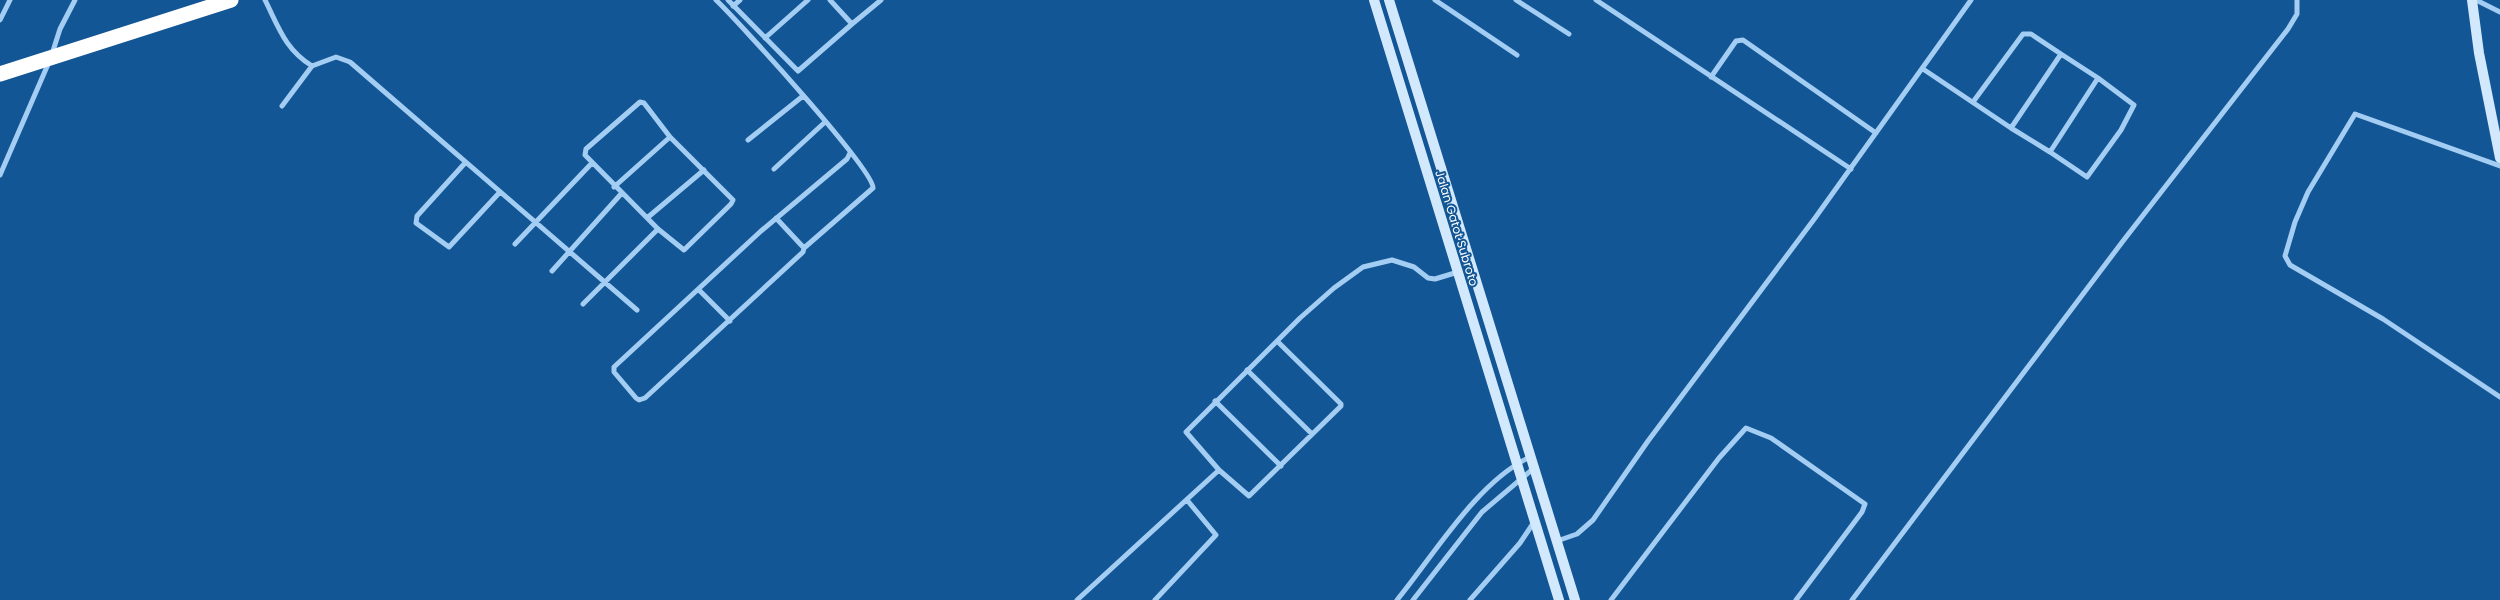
<svg xmlns="http://www.w3.org/2000/svg" width="2500" height="600" font-family="Poppins,sans-serif">
	<rect width="100%" height="100%" fill="#135695"/>
	<g fill="none" stroke-linecap="round" stroke-linejoin="round">
		<!-- street -->
		<path stroke="#a3cdf2" stroke-width="5" d="M265 0C279 28 285 49 312 66
			M716 0C738 21 874 170 873 188L804 248 803 252 645 398 639 400 636 398 614 372V367L761 231 847 159 850 153
			M728 0 798 71 852 24
			M830 0 852 24 881 0
			M1435 0 1517 55
			M1516 0 1569 34
			M1596 0 1851 169
			M2476 0 2500 12
			M733 6 740 0
			M0 20 10 0
			M765 38 808 0
			M52 54 60 29 75 0
			M1923 69 2011 128 2061 54 2031 34H2023L1973 102
			M1711 77 1736 41 1743 40 1876 133
			M640 102 644 103 670 137 733 200 731 204 684 250 658 229 585 155 586 149Z
			M282 106 312 66 336 57 350 62 637 310
			M2011 128 2050 152 2098 78 2061 54
			M748 140 803 96
			M2050 152 2087 177 2121 130 2134 105 2098 78
			M465 163 417 216 416 223 449 247 500 192
			M2500 166 2355 114 2308 192 2295 222 2285 256 2290 265 2383 319 2500 397
			M774 169 824 123
			M0 175 49 62
			M614 187 670 137
			M647 218 704 170
			M776 218 804 248
			M515 244 591 164
			M552 271 621 194
			M699 290 730 321
			M583 304 658 229
			M1247 370 1312 434
			M1215 401 1281 466
			M1219 470 1249 496 1341 406V404L1277 341
			M1557 541 1577 534 1593 520 1648 441 1815 218 1971 0
			M1077 600 1219 470 1186 432 1300 318 1334 288 1363 267 1392 260 1414 267 1428 278 1435 279 1458 272
			M1155 600 1216 535 1187 500
			M1397 600C1434 555 1477 482 1530 457
			M1413 600 1482 512 1534 468
			M1470 600 1520 543 1534 522
			M1611 600 1719 458 1746 428 1771 438 1865 504 1862 512 1796 600
			M1852 600 2123 241 2288 29 2297 14V0"/>
		<!-- secondary -->
		<path stroke="#d2e8fc" stroke-width="10" d="M1374 0 1559 600
			M1389 0 1575 600
			M2472 0 2479 53 2500 158"/>
		<!-- highway -->
		<path stroke="#fff" stroke-width="15" d="M0 74 231 0"/>
	</g>
	<g text-anchor="middle" dominant-baseline="central" stroke-width="4" stroke-linejoin="round" paint-order="stroke">
		<!-- street labels -->
		<g font-size="12" fill="#fff" stroke="#135695">
			<text transform="translate(1457 228) rotate(73)">Jalan Gatot Subroto</text>
		</g>
	</g>
</svg>
